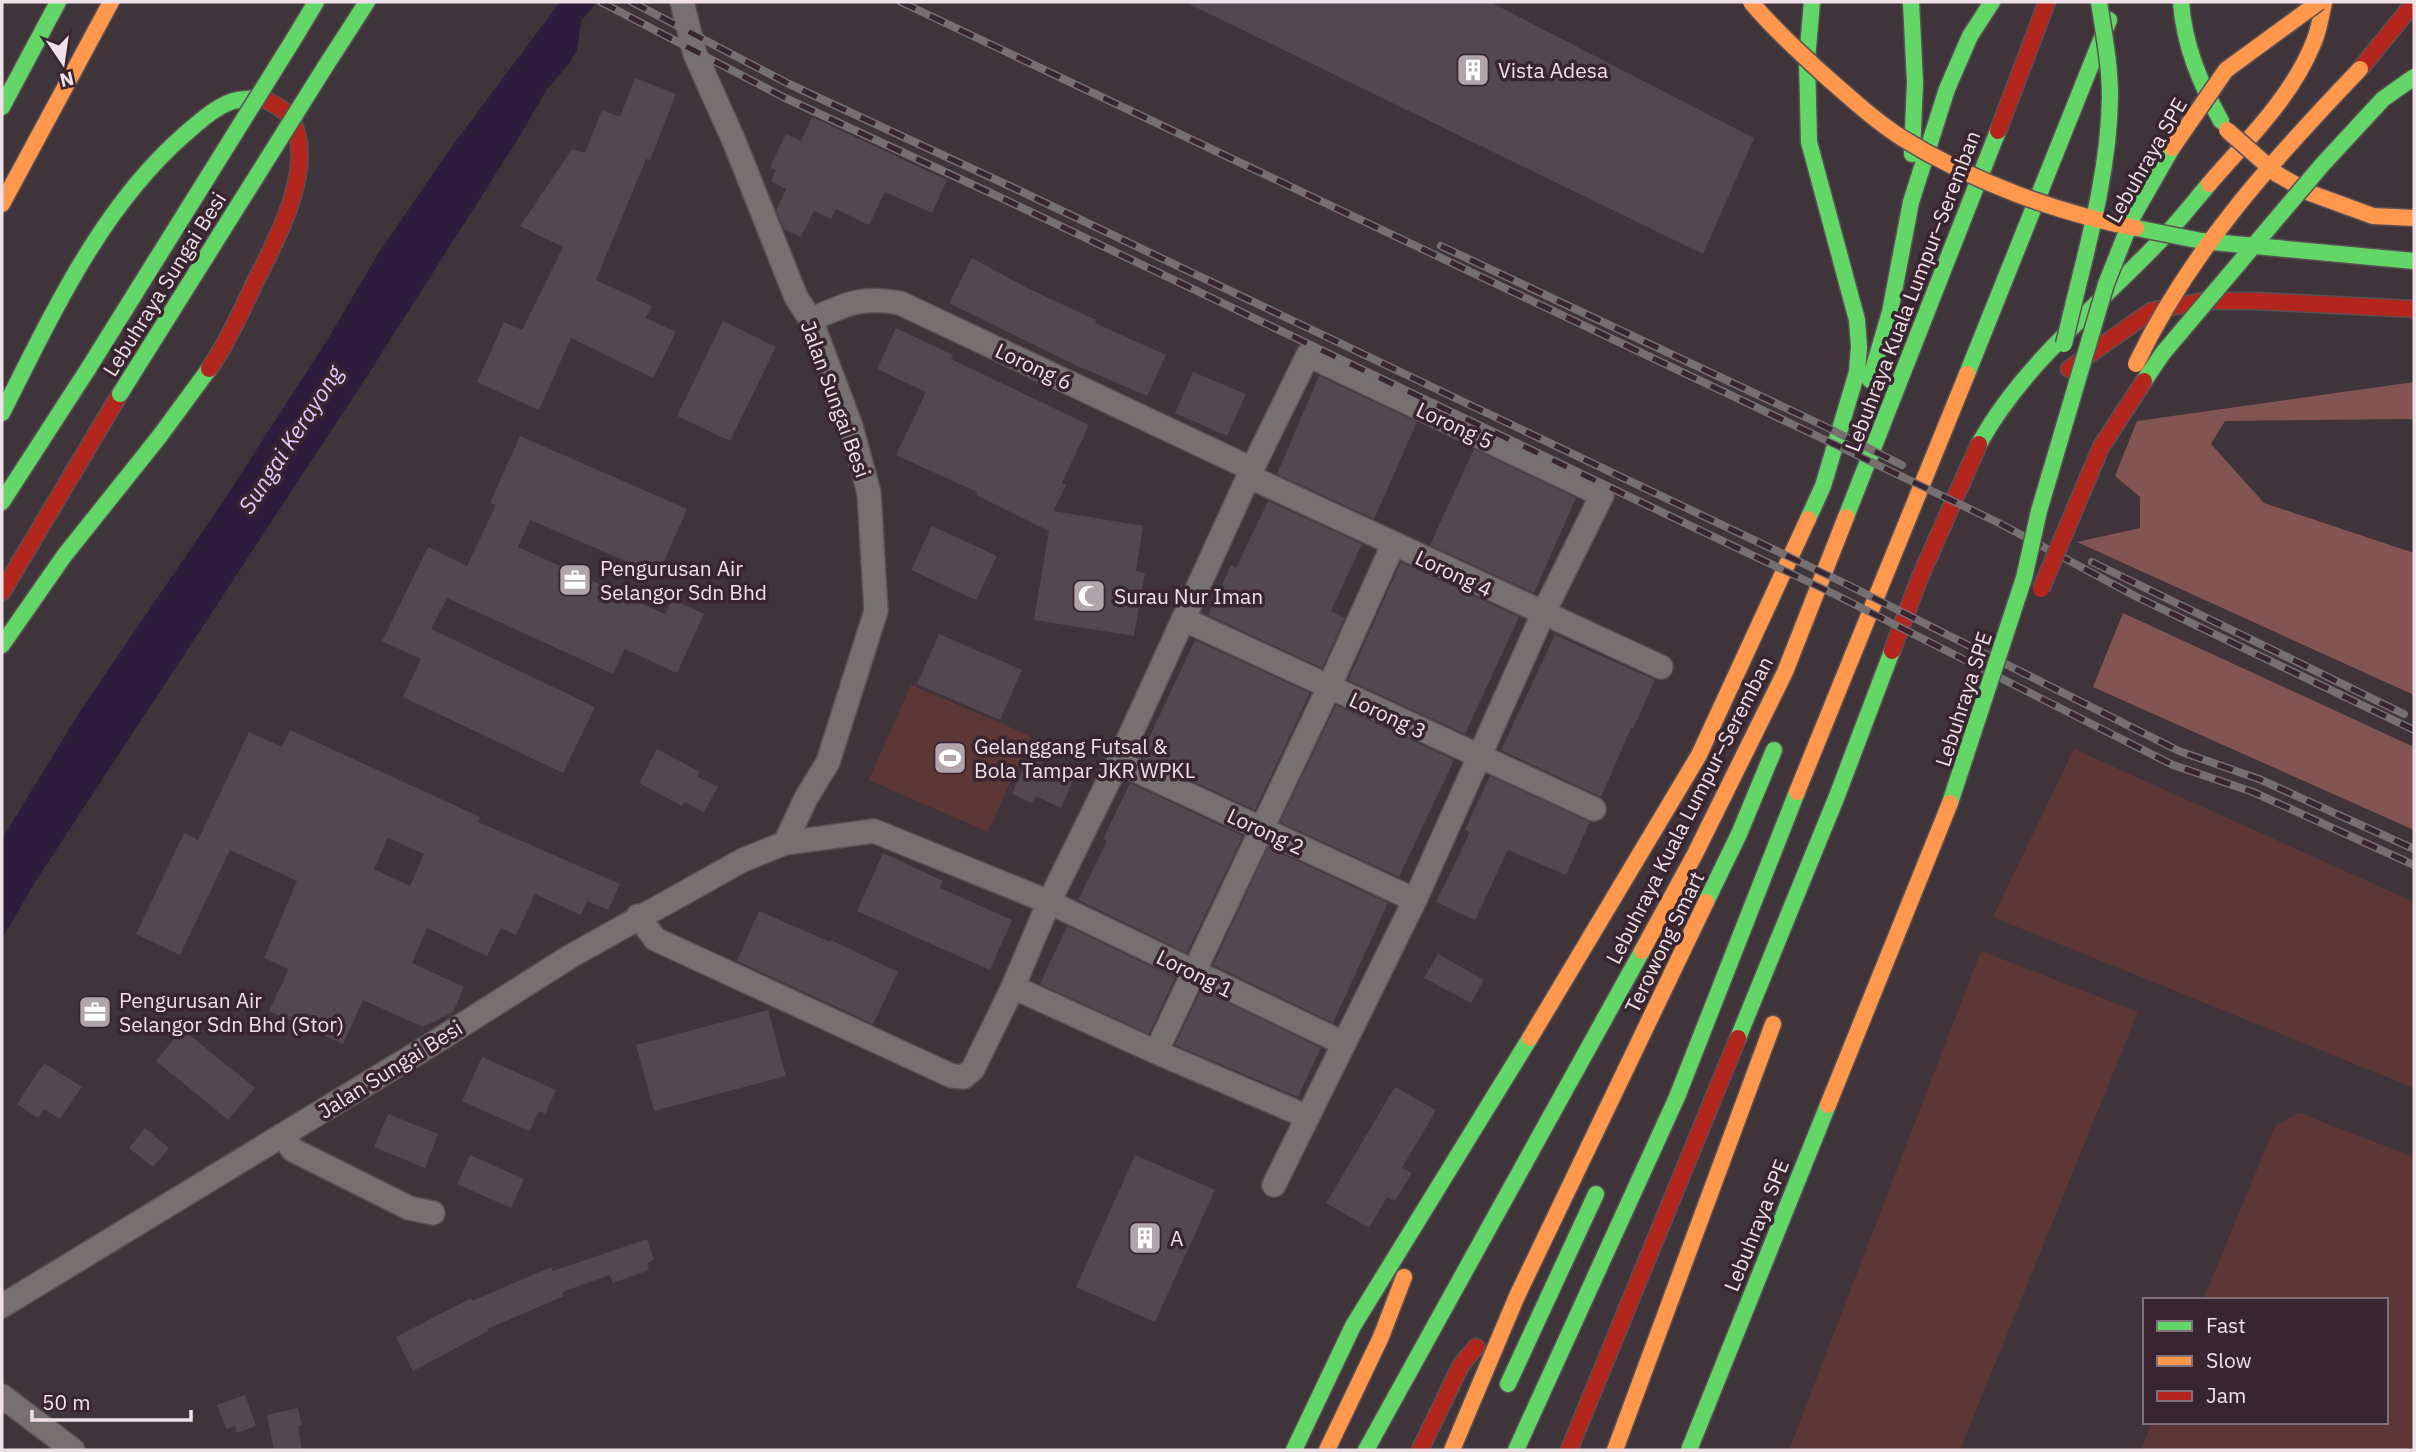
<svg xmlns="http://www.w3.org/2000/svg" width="2416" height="1452" font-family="'IBM Plex Sans',sans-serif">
	<rect width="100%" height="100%" fill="#3f3439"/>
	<!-- green -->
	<path fill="#5c3736" d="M911 685 1031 736 988 832 869 780Z
		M2074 749 2414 902V1088L1993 917Z
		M1981 951 2138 1012 1960 1450H1789Z
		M2299 1113 2414 1157V1450H2141L2152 1422H2386V1300H2203L2275 1126Z"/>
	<!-- forest -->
	<path fill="#825552" d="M2414 382V419L2225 421 2211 444 2264 503 2414 553V695L2077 542 2140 528V497L2115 476 2137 421Z
		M2123 613 2414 747V830L2093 687Z"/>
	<!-- water -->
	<path fill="#2f1b3b" d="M560 2H597L581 21 577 50 569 64 547 89 518 139 369 373 37 879 2 939V839L79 713 228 494 329 337 378 254 450 149Z"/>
	<!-- building -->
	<path fill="#534850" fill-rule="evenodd" d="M1185 2H1490L1754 138 1703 254Z
		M635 78 676 94 650 160 646 159 596 280 652 306 646 318 676 332 653 378 571 338 539 410 477 382 504 322 522 330 563 247 520 226 572 149 585 153 602 110 620 117Z
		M812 117 947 180 932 213 885 192 869 225 836 209 831 219 814 211 801 237 784 229 776 210 786 189 771 181 776 170 770 167 786 134 801 141Z
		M972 258 1027 288 1096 320 1095 323 1166 355 1147 396 1075 365 949 303Z
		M723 321 776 347 730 441 677 416Z
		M896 328 953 355 951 359 1089 425 1062 483 1066 485 1053 511 1143 526 1136 571 1145 573 1134 636 1034 620 1049 531 976 495 977 492 896 455 926 392 877 369Z
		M1193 372 1246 394 1227 436 1175 413Z
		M1319 376 1417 422 1374 519 1277 474Z
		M520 436 687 509 658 575 530 520 518 547 665 614 672 599 704 614 677 673 625 649 613 674 447 598 431 629 595 707 563 773 403 697 421 659 382 641 428 547 467 566 496 505 490 503Z
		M1474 449 1576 498 1534 593 1430 545Z
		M1268 501 1362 544 1331 611 1345 618 1322 668 1208 615 1231 565 1236 568Z
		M932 526 997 556 976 600 911 570Z
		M1401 562 1519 617 1465 734 1348 680Z
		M939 634 1022 670 1000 720 917 684Z
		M1555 635 1655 680 1633 729 1631 728 1601 797 1501 750Z
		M1195 640 1310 693 1255 810 1140 757Z
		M1336 705 1454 760 1399 877 1280 822Z
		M290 730 480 817 478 822 620 884 608 910 587 901 581 915 535 894 516 935 501 928 487 956 427 928 412 963 464 987 453 1012 423 1027 363 1000 343 1044 269 1011 289 969 264 958 297 881 230 850 180 955 136 934 184 833 198 840 249 732 282 747ZM388 838 424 854 410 886 374 869Z
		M657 749 700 772 698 777 718 787 704 812 684 802 682 806 639 783Z
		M1028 757 1074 778 1061 808 1036 796 1032 803 1012 794Z
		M1490 776 1590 822 1566 875 1508 850 1475 920 1436 902 1470 832 1465 830Z
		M1130 783 1243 836 1187 953 1078 900 1107 841 1103 839Z
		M1268 847 1388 903 1333 1023 1213 965Z
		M883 853 943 881 940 888 1012 920 990 970 857 911Z
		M759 911 830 942 831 940 898 972 873 1024 737 961Z
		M1067 926 1175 978 1149 1034 1040 984Z
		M1438 954 1484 980 1471 1003 1424 978Z
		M1201 990 1321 1048 1298 1097 1175 1045Z
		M768 1010 786 1076 654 1111 636 1045Z
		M182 1029 255 1088 228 1120 156 1061Z
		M482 1057 556 1090 545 1114 539 1111 529 1131 462 1101Z
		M44 1063 82 1087 60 1119 44 1109 38 1118 17 1104Z
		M1395 1087 1436 1110 1402 1168 1412 1173 1395 1201 1387 1197 1369 1228 1326 1203Z
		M388 1114 438 1134 425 1168 374 1147Z
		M145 1128 169 1148 153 1167 129 1148Z
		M470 1155 524 1179 511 1208 457 1184Z
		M1135 1155 1215 1190 1155 1322 1076 1287Z
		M647 1239 654 1260 647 1263 649 1270 613 1283 610 1275 562 1292 564 1296 487 1329 488 1331 413 1371 396 1337 471 1298 472 1301 551 1267 553 1271Z
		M245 1395 256 1426 237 1433 235 1426 226 1429 217 1405Z
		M298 1408 302 1425 298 1426 302 1450H274L267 1415Z"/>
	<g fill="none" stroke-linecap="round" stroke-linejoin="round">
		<defs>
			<path id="street" d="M682 2 695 54 734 141 796 297 811 320 851 426 869 493 876 611 828 762 806 798 785 843
				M811 320C846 304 860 296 900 303L1252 469
				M1248 476 1661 667
				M1183 619 1594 809
				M1118 762 1415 900
				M638 916 655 939 952 1076 964 1077 973 1069 1013 987 1049 902 1118 762 1252 469 1308 355 1602 495 1543 614 1415 900 1274 1185
				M1013 987 1156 1052 1308 1117
				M1156 1052 1329 687 1393 545
				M282 1135 293 1150 409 1208 433 1213
				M2 1306 429 1046 571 956 743 860 785 843 874 831 1049 902 1343 1043
				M2 1396 73 1450"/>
			<path id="fast" d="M1911 2 1915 82 1912 154
				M2181 2C2184 45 2200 83 2221 121
				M295 37 316 2
				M325 67 367 2
				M2 107 58 2
				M1967 374 2109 20
				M1870 380 1890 312 1911 202 1947 89 1970 36 1992 2
				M2 413C52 315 100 208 185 134 199 122 215 107 233 101 241 99 251 99 260 97
				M1979 444C2021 367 2096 307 2156 245 2175 226 2192 204 2209 184
				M2 502 88 369
				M1846 517 1998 131
				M1808 519 1823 486 1857 372 1859 347 1857 320 1809 142 1807 59 1812 2
				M2 645 64 556 159 437 209 369
				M1706 902 1739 834 1774 750
				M1738 1038 1837 796 1892 651
				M1508 1384 1596 1194
				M1294 1450 1353 1326 1530 1038
				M1366 1450 1642 951
				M1516 1450 1677 1097 1797 792"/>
			<path id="slow" d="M2277 174 2310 193 2373 216 2414 218
				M2209 184C2246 141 2291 98 2313 44 2319 31 2321 16 2324 2
				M2 204 111 2
				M1797 792 1967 374
				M1642 951 1695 854 1785 672 1846 517
				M1530 1038 1699 755 1808 519
				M1327 1450 1381 1337 1404 1277
				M1452 1450 1517 1296 1706 902
				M1615 1450 1773 1024"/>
			<path id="jam" d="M2360 69 2414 3
				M1998 131 2047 2
				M209 369C227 343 241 313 254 284 275 243 319 163 290 118 283 107 271 103 260 97
				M2069 369 2151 311 2203 301H2256L2414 309
				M2 592 120 394
				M1892 651 1920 577 1979 444
				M1420 1450 1461 1365 1476 1347
				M1569 1450 1738 1038"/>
		</defs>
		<!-- street casing -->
		<use href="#street" stroke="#5a5155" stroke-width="26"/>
		<!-- fast casing -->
		<use href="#fast" stroke="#5a5155" stroke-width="19"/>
		<!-- slow casing -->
		<use href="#slow" stroke="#5a5155" stroke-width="19"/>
		<!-- jam casing -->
		<use href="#jam" stroke="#5a5155" stroke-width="19"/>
		<!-- street -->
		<use href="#street" stroke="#767071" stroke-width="23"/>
		<!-- fast -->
		<use href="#fast" stroke="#63d668" stroke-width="16"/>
		<!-- slow -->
		<use href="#slow" stroke="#ff974d" stroke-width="16"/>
		<!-- jam -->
		<use href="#jam" stroke="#b3261e" stroke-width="16"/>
		<defs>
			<path id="rail" d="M601 2 783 97 1010 202 1836 595 2173 765 2253 792 2414 865
				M632 2 789 84 1016 189 1842 582 2179 751 2259 779 2414 849
				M901 2 1817 436 1999 523 2135 596 2414 730
				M1441 246 1820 424 1902 465
				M2092 562 2404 714"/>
		</defs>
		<!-- rail casing -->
		<use href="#rail" stroke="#767073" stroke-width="8"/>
		<!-- rail -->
		<use href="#rail" stroke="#38252f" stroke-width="5" stroke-dasharray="16" stroke-linecap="butt"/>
		<defs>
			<path id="fast-bridge" d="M2136 228 2202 241 2414 261
				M2064 344C2082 264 2109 180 2110 97 2110 65 2104 34 2099 2
				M88 369 295 37
				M2144 381 2163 353 2322 165 2383 99 2414 77
				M120 394 325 67
				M1950 803 2024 578 2039 511 2106 284 2133 216 2172 148
				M1689 1450 1828 1105"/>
			<path id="slow-bridge" d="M1751 2C1773 28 1798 51 1823 74 1848 96 1874 120 1902 138 1971 181 2057 213 2136 228
				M2227 130 2277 174
				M2172 148 2226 70 2319 2
				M2136 364C2191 249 2273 160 2360 69
				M1828 1105 1950 803"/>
			<path id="jam-bridge" d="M2041 589 2101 447 2144 381"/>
		</defs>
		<!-- fast-bridge casing -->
		<use href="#fast-bridge" stroke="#5a5155" stroke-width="19" stroke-linecap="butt"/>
		<!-- slow-bridge casing -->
		<use href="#slow-bridge" stroke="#5a5155" stroke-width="19" stroke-linecap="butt"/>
		<!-- jam-bridge casing -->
		<use href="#jam-bridge" stroke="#5a5155" stroke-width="19" stroke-linecap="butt"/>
		<!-- fast-bridge -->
		<use href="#fast-bridge" stroke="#63d668" stroke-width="16"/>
		<!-- slow-bridge -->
		<use href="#slow-bridge" stroke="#ff974d" stroke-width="16"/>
		<!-- jam-bridge -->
		<use href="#jam-bridge" stroke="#b3261e" stroke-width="16"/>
	</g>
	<!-- icons -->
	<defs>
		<symbol id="building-square" viewBox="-11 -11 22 22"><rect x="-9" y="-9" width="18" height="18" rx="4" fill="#b1a4aa" stroke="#38252f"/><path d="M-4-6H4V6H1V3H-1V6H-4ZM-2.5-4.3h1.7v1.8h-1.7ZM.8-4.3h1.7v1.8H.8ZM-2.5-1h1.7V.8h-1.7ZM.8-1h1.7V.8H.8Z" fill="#fff"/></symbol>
		<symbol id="office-square" viewBox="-11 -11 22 22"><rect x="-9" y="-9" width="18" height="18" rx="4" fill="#b1a4aa" stroke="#38252f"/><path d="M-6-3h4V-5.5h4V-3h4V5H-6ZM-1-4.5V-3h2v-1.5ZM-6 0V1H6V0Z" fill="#fff"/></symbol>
		<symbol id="mosque-square" viewBox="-11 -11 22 22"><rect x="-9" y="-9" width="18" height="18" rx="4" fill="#b1a4aa" stroke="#38252f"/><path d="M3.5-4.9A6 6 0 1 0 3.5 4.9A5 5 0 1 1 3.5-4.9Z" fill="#fff"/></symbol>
		<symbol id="stadium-square" viewBox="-11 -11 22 22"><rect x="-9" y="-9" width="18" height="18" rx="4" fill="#b1a4aa" stroke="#38252f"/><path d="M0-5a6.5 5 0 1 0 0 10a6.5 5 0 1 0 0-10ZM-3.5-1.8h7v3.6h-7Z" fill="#fff"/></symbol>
	</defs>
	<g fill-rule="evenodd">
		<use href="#building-square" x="1454" y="51" width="38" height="38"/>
		<use href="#office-square" x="556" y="561" width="38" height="38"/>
		<use href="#mosque-square" x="1070" y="577" width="38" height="38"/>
		<use href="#stadium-square" x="931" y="739" width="38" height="38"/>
		<use href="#office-square" x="76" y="993" width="38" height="38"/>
		<use href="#building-square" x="1126" y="1219" width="38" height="38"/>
	</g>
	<g text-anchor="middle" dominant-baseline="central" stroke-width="7" stroke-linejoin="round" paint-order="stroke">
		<!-- poi labels -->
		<g font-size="21" fill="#efe1e7" stroke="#38252f" text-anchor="start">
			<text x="1498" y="70">Vista Adesa</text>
			<text x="600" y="568">Pengurusan Air<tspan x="600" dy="24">Selangor Sdn Bhd</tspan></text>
			<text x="1114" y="596">Surau Nur Iman</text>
			<text x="974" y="746">Gelanggang Futsal &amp;<tspan x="974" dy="24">Bola Tampar JKR WPKL</tspan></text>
			<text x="119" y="1000">Pengurusan Air<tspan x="119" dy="24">Selangor Sdn Bhd (Stor)</tspan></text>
			<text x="1170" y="1238">A</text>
		</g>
		<!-- street labels -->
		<g font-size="21" fill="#efe1e7" stroke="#38252f">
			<text transform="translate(2146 160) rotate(-60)">Lebuhraya SPE</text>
			<text transform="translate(164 284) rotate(-58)">Lebuhraya Sungai Besi</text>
			<text transform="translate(1912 291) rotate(-69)">Lebuhraya Kuala Lumpur–Seremban</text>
			<text transform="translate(1034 366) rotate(25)">Lorong 6</text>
			<text transform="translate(836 399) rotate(70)">Jalan Sungai Besi</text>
			<text transform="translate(1455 425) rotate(25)">Lorong 5</text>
			<text transform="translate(1454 573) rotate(25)">Lorong 4</text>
			<text transform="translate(1963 699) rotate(-72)">Lebuhraya SPE</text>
			<text transform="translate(1388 715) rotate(25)">Lorong 3</text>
			<text transform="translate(1689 810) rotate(-63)">Lebuhraya Kuala Lumpur–Seremban</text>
			<text transform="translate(1266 831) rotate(25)">Lorong 2</text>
			<text transform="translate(1664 942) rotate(-64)">Terowong Smart</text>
			<text transform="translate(1195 973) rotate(26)">Lorong 1</text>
			<text transform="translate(390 1069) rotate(-32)">Jalan Sungai Besi</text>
			<text transform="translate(1756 1225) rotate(-68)">Lebuhraya SPE</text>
		</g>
		<!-- water labels -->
		<g font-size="23" font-style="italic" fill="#e5c7fc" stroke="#38252f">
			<text transform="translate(290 439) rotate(-57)">Sungai Kerayong</text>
		</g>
	</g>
	<!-- border -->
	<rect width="2416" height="1452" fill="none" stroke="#efe1e7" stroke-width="7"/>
	<!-- legend -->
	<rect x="2143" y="1298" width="245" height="126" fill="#38252f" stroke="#817079" stroke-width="2"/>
	<rect x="2157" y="1321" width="35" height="10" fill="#63d668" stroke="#817079" stroke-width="2"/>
	<text x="2206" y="1333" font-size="21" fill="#efe1e7">Fast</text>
	<rect x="2157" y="1356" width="35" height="10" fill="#ff974d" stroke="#817079" stroke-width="2"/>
	<text x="2206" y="1368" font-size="21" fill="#efe1e7">Slow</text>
	<rect x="2157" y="1391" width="35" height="10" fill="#b3261e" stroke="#817079" stroke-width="2"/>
	<text x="2206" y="1403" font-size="21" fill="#efe1e7">Jam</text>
	<!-- north arrow -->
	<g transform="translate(63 63) rotate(167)" stroke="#38252f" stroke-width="5" paint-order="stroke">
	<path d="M0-5L12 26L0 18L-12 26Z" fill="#efe1e7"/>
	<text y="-10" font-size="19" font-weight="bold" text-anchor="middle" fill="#efe1e7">N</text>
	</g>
	<!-- scale -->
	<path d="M32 1410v10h159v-10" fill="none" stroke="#efe1e7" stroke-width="3.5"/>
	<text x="42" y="1410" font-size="21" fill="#efe1e7" stroke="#38252f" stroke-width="5" paint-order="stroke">50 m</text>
</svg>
